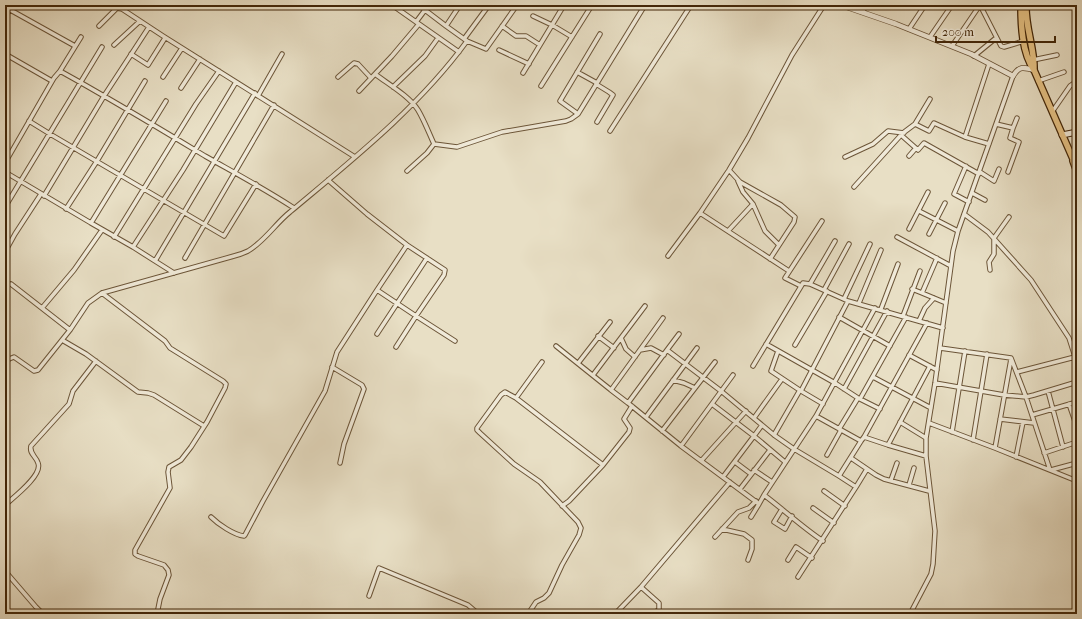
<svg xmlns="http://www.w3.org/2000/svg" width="1082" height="619" font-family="'IM FELL French Canon',serif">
	<rect width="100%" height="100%" fill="#e8dfc5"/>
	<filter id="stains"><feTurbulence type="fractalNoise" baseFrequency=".005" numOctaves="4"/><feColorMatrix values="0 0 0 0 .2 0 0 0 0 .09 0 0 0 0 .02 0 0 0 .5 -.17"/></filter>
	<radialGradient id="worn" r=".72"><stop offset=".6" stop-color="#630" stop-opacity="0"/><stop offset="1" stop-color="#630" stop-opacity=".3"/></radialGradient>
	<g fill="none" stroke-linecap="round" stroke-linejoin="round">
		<defs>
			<path id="minor" d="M126 5 122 9 163 36 355 157
				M392 5 419 24
				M429 5 425 10 446 26
				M980 5 1001 46 1004 47 1024 41
				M5 7 75 46
				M862 12 867 5
				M533 16 552 25 564 5
				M5 17 10 9
				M416 22 425 10 418 5
				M99 26 117 8 122 9
				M502 26 516 36H526L540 45
				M909 29 925 5
				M600 34 560 101 578 114 645 5
				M930 37 952 5
				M464 39 489 5
				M467 41 486 49 517 5
				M114 45 140 21
				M952 46 980 5
				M499 50 529 64
				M5 54 52 81
				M131 54 148 65 165 38
				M974 56 996 38
				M1033 60 1057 55
				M5 61 8 56
				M60 71 81 37
				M577 72 597 83
				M523 73 552 25 572 37
				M375 74C388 84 409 96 418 110 424 120 429 133 434 144L427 153 407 171
				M163 77 182 48
				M338 77 354 63 358 64 371 78
				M1038 81 1064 72
				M236 82 183 170 133 247 155 261 255 93
				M596 84 609 92 613 95 597 122
				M541 86 592 5
				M393 87 425 56 438 38
				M181 88 200 59
				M359 91 392 56 419 24 459 52
				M258 96 282 54
				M1052 112 1070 86 1077 81
				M29 121 50 134 224 236 256 184
				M915 124 929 131 934 123 965 137 989 64
				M996 124 1013 128 1010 138 1019 142 1008 172
				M1013 128 1017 118
				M610 131 691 5
				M903 133 915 124 930 99
				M965 137 989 144
				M434 144 457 147 502 132 566 121 571 119 578 114
				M909 156 916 148
				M845 157 873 144 888 131 904 133
				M5 163 54 78 60 71C109 98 157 127 205 156 235 173 265 189 294 208
				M966 166 954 194 969 202
				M729 170 740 182 781 205 795 217 794 222 770 259
				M5 172 91 223 166 101
				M980 172 994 181 999 169
				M738 181 743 192 753 204 765 231 779 245
				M854 187 901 135 918 150 924 143 979 174
				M972 193 985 200
				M44 196 104 96 149 27
				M5 207 102 47
				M66 209 97 161 145 81
				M919 211 958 231
				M964 214 988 232 1031 280 1069 338 1077 363
				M91 223 133 247
				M909 229 928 192
				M728 231 753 204
				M929 234 945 203
				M114 237 196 104 219 71
				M897 237 951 266
				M835 241 810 284 848 301 943 328
				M5 252 15 234 41 194
				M668 256 700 213
				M185 258 274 105
				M155 261 174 273
				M990 270 989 262 994 254V238L1009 217
				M789 271 700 213 729 170 748 138 792 55 824 5
				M11 284 70 330
				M801 286 785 278 822 221
				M912 289 922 293 937 258
				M377 290 407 245
				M824 290 849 244
				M102 293 165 341 170 348 223 381 226 384 225 388 207 422 191 447 181 460 169 467 168 472 170 488 135 550V554L138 556 164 565 168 570 169 575 160 599 157 614
				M922 293 946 303
				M844 299 870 244
				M859 303 881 250
				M42 308 74 270 102 230
				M881 309 898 264
				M903 316 920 271
				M839 317 890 346
				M919 321 925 308 934 298
				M377 334 427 258
				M598 336 614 348
				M621 338 626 349 635 357
				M62 340 86 354 138 392 148 393 154 395 204 426
				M766 344 835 383 858 398 880 409
				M795 345 827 291
				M556 346 611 390
				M396 347 416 316 455 341
				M940 348 1011 358 1026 397 1050 470
				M640 350 651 348 664 355
				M667 350 679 334
				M778 351 771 371 801 391
				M909 355 937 370
				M579 362 610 322
				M5 363 9 359 14 357 34 371 38 370 70 330 88 303 102 293 234 256C238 255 244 253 248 251 265 241 275 224 290 212 352 160 419 107 467 41L446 26 460 5
				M753 366 803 283 810 284
				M332 367 362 385 364 389 344 444 340 463
				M1017 372 1075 357
				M593 375 645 306
				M873 377 931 408
				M673 380 684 383 695 388
				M935 383 1004 395 1026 397 1034 395 1077 382
				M844 389 887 311
				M1048 391 1063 447
				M516 398 542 362
				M860 399 906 317
				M628 403 611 390 663 318
				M712 404 754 436 723 477
				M823 404 801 391 848 301
				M1069 404 1077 427
				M1032 415 1077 402
				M816 416 764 495C784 510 802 527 823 541
				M646 417 697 348
				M754 418 782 379
				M1000 419 1034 423
				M900 422 926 438
				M929 423 995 448 1077 481
				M762 425 754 436 785 462
				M839 429 858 398
				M662 431 715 362
				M952 432 965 351
				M774 435 800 390
				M864 437 888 445 930 366
				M973 440 987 354
				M861 441 864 437 927 323
				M888 445 926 456
				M681 446 733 375
				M995 448 1011 359
				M1044 453 1077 442
				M827 455 841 430
				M1016 457 1023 422
				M851 458 876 475 884 479 929 491
				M701 461 746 411
				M735 462 751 474
				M754 470 772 482
				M1051 470 1077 463
				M891 480 897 463
				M909 485 914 468
				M856 487 867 469
				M740 489 770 450
				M824 491 845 506
				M764 495 759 504 681 446 628 403 667 350 721 391 774 435 794 449 839 476
				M5 505C14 497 43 475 38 463 36 456 29 454 31 446L69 404 73 391 96 361
				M562 506 569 501 603 465 629 432 630 428 624 419 632 406
				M813 508 834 523
				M782 509 774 522 785 529 792 516
				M211 517C218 524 234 535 244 536L245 535 263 501 325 391 337 352 377 290 416 316 444 275 445 270 407 245 367 214 328 180
				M751 517 759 504
				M722 529 744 534 752 540V549L748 560
				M715 537 738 512 749 508 756 501
				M788 560 796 547 812 558
				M5 571 36 607 43 614
				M798 577 856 487 839 476 861 441 816 416 875 308
				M641 587 659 603V609L654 614
				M369 596 379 568 468 605 475 611
				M473 614 475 611 479 614
				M528 614 536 602 544 598 549 593 562 565 579 535 581 528 578 522 540 482 514 464 480 433 477 430V428L501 395 505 392 516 398 603 465
				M615 614 641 587 730 482
				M910 614 931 574 933 564 935 531 926 456V438L935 383 953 251 958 231 1013 76"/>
			<path id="tertiary" d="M841 5 896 24 971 54 1013 76C1019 66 1023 67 1034 70"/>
			<path id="secondary" d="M1062 135 1077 132"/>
			<path id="primary" d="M1021 5C1021 26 1022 53 1034 70L1073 159 1077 165
				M1026 5C1025 27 1035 50 1034 70
				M1073 161 1077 172"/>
		</defs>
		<!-- minor casing -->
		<use href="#minor" stroke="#6c5538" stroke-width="5.5"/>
		<!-- tertiary casing -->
		<use href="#tertiary" stroke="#6c5538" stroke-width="6"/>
		<!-- secondary casing -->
		<use href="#secondary" stroke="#432709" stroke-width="7"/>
		<!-- primary casing -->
		<use href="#primary" stroke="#432709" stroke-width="8"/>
		<!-- minor -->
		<use href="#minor" stroke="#f0ead9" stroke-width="3.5"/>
		<!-- tertiary -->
		<use href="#tertiary" stroke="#f0ead9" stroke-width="4.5"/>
		<!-- secondary -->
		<use href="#secondary" stroke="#f0ead9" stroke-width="5"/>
		<!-- primary -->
		<use href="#primary" stroke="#e4c082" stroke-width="5.5"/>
	</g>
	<!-- margin -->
	<rect width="1082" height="619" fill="none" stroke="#e8dfc5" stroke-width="20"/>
	<rect x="6" y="6" width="1070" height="607" fill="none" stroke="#432709" stroke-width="2"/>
	<rect x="10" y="10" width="1062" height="599" fill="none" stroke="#432709"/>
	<!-- scale -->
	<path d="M936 36v6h119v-6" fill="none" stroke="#432709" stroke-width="2"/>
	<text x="942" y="36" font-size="12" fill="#432709" stroke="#f0ead9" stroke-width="3" paint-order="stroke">200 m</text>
	<rect width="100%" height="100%" filter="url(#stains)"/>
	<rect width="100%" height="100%" fill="url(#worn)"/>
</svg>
